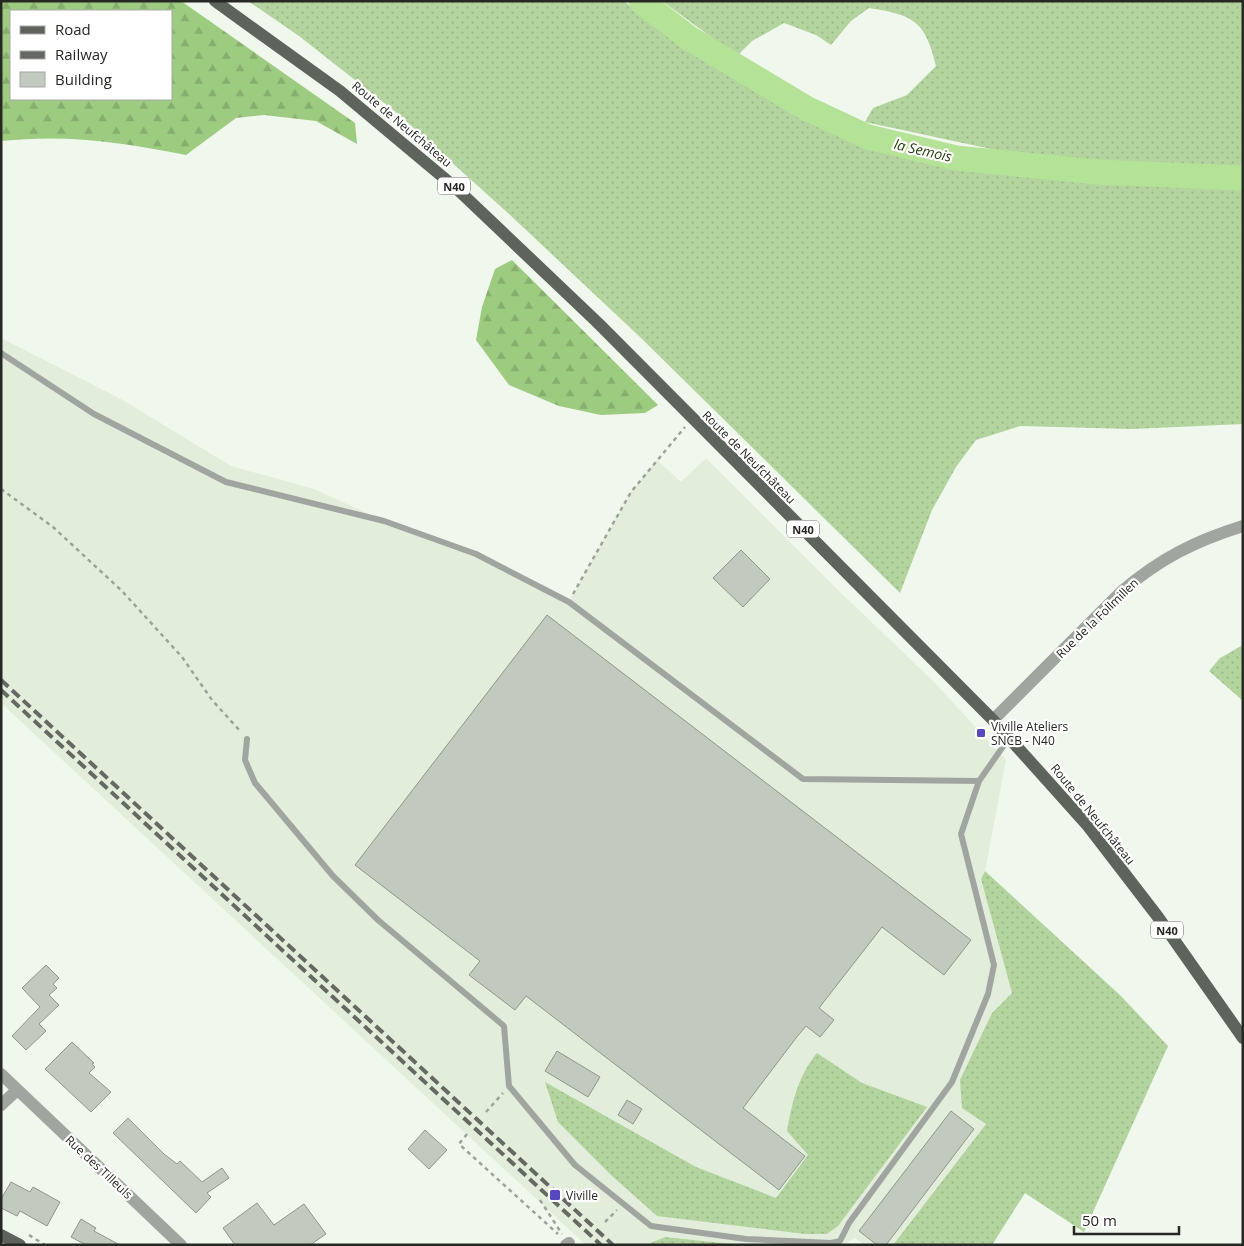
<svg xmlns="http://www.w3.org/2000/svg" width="1244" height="1246" font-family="'Open Sans',sans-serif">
	<defs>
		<pattern id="grass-dots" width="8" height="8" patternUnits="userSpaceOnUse" patternTransform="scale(1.25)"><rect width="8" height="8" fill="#b3d49e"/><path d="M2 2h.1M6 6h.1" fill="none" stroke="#9ab688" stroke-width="1.8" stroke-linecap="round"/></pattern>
		<pattern id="forest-firs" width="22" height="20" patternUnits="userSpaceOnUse" patternTransform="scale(1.25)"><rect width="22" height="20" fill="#9dcb7f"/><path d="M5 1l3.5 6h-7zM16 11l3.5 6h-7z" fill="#87ae6e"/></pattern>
	</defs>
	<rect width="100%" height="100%" fill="#f0f7ec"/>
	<!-- built -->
	<path fill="#e2eedb" d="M1 338 121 399 231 466 314 489 384 521 476 554 569 601 631 492 657 460 681 482 706 458 839 591 934 682 1006 760 985 871 981 879 1012 993 992 1013 987 1123 893 1245H864L855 1238 843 1245H742L665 1237 644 1245H586L1 703Z"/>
	<!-- grass -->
	<path fill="url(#grass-dots)" d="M248 1H624L682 48 801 115 866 147 953 168 1096 180 1243 188V424L1132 429 1020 426 976 440 956 467 932 510 900 593 640 337 509 214 397 113 299 36Z
		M662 1H1243V170L1101 166 1005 152 865 122 873 108 907 95 936 66C925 20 913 15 869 8L851 21 831 45 816 35 784 23 752 41 737 56Z
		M1243 645V701L1209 671 1220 658Z
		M985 871 1121 996 1168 1046 1084 1232 1025 1193 992 1245H893L986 1124 962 1108 960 1080 992 1013 1012 993 981 879Z
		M817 1053 862 1083 927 1107 838 1226 827 1234H805L657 1216 611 1175 558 1122 545 1082 696 1167 776 1198 808 1155 787 1131C792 1103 798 1076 817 1053Z
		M665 1237 742 1245 648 1244Z"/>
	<!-- forest -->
	<path fill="url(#forest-firs)" fill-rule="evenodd" d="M1 1H181L355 123 357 144 316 121 264 115 236 118 186 155C121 142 67 134 1 141ZM11 11H171V99H11Z
		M512 260 658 405 645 413 601 415 559 406 509 385 476 340 482 307 495 269Z"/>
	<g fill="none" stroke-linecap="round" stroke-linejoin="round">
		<!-- river -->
		<path stroke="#b4e296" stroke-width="25" d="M641 1 689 38 806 108 868 137 956 158 1097 172 1243 178"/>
	</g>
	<!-- building -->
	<path fill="#c2c9be" stroke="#8f968b" d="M741 550 770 579 743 607 713 578Z
		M547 615 971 940 944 975 882 927 819 1008 834 1020 820 1037 806 1026 796 1038 743 1108 805 1156 779 1190 526 996 515 1010 469 975 480 961 355 865Z
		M46 965 59 978 53 984 57 988 49 995 59 1005 39 1024 46 1031 26 1050 12 1036 40 1007 22 988Z
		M72 1042 94 1063 92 1064 95 1067 89 1073 111 1092 91 1112 45 1069Z
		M557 1051 600 1077 588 1097 545 1071Z
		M627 1100 642 1109 633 1124 618 1115Z
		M951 1111 974 1129 886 1245H877L859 1231Z
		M128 1118 164 1154 177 1164 180 1161 202 1182 222 1168 229 1178 207 1193 211 1197 196 1213 113 1133Z
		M425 1130 447 1150 429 1169 408 1149Z
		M11 1182 30 1192 33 1187 60 1202 47 1226 20 1211 17 1216 1 1208V1199Z
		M257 1203 274 1225 304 1204 326 1234 310 1245H235L223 1228Z
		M81 1219 96 1228 94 1231 120 1245H86L71 1237Z"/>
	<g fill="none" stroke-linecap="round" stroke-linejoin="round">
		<!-- path -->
		<path stroke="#9ea29a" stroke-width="2.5" stroke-dasharray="4 4" stroke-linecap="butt" d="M1 489 53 527 122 591 182 657 212 700 241 732
			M573 594 631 492 685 427
			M486 1112 503 1093
			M467 1134 459 1144 558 1234
			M540 1200 562 1234
			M605 1222 617 1210
			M29 1235 45 1245"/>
		<!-- service -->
		<path stroke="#a1a5a0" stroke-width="6" d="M1 353 94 414 226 482 384 521 476 554 569 602 803 779 979 781
			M247 739 245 760 255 783 333 876 378 920 504 1026 509 1086 575 1165 651 1226 746 1239 831 1243 840 1241 849 1223 952 1082 988 994 994 965 961 834 979 781 1009 738"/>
		<!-- minor -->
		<path stroke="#a1a5a0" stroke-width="12" d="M1 1074 181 1245
			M1 1105 17 1090
			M566 1245 569 1243"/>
		<!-- tertiary -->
		<path stroke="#a1a5a0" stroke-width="12" d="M993 720 1122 591C1161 558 1195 541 1243 526"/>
		<!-- primary -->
		<path stroke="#5e635b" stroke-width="12" d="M215 1 340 91 456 188 598 323 993 720 1088 826 1158 917 1243 1038
			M1 1235 20 1245"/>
		<!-- rail -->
		<path stroke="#666963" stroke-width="4" stroke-dasharray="10 5" stroke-linecap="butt" d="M1 680 613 1245
			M1 690 601 1245"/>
	</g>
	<!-- markers -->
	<g fill="#5848c0" stroke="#fff" stroke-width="2">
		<rect x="976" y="728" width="10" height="10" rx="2.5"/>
		<rect x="549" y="1189" width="12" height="12" rx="2.5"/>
	</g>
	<g text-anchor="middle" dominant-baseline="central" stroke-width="4.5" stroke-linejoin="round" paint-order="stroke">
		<!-- shield labels -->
		<g fill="#fff" stroke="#676866" stroke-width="1">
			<rect x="438" y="177.5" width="32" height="17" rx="4"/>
			<rect x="787" y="520.5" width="32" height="17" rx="4"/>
			<rect x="1151" y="921.5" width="32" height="17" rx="4"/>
		</g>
		<g font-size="11" font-weight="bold" fill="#262824">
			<text x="454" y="186">N40</text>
			<text x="803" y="529">N40</text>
			<text x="1167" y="930">N40</text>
		</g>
		<!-- street labels -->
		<g font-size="12" fill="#262824" stroke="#fff">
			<text transform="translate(402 124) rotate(40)">Route de Neufchâteau</text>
			<text transform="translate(749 457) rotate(45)">Route de Neufchâteau</text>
			<text transform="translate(1097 618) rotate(-44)">Rue de la Follmillen</text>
			<text transform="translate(1093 814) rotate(51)">Route de Neufchâteau</text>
			<text transform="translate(99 1167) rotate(43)">Rue des Tilleuls</text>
		</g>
		<!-- poi labels -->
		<g font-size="12" fill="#262824" stroke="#fff" text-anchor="start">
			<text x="991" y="726">Viville Ateliers<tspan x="991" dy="14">SNCB - N40</tspan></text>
			<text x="566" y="1195">Viville</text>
		</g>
		<!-- water labels -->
		<g font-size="14" font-style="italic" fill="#223e08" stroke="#fff">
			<text transform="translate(923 150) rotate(13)">la Semois</text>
		</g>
	</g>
	<!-- border -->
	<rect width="1244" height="1246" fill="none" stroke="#262824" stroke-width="5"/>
	<!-- legend -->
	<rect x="10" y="10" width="162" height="90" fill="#ffffff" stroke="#a8a9a7"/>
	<rect x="20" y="26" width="25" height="8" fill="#5e635b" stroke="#a8a9a7"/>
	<text x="55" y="35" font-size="15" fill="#262824">Road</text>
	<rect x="20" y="51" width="25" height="8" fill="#666963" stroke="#a8a9a7"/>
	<text x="55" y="60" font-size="15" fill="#262824">Railway</text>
	<rect x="20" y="72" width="25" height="15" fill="#c2c9be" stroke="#a8a9a7"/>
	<text x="55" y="85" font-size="15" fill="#262824">Building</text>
	<!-- scale -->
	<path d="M1074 1226v8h105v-8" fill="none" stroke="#262824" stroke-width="2.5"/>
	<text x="1082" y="1226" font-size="15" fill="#262824" stroke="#ffffff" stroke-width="4" paint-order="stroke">50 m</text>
</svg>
